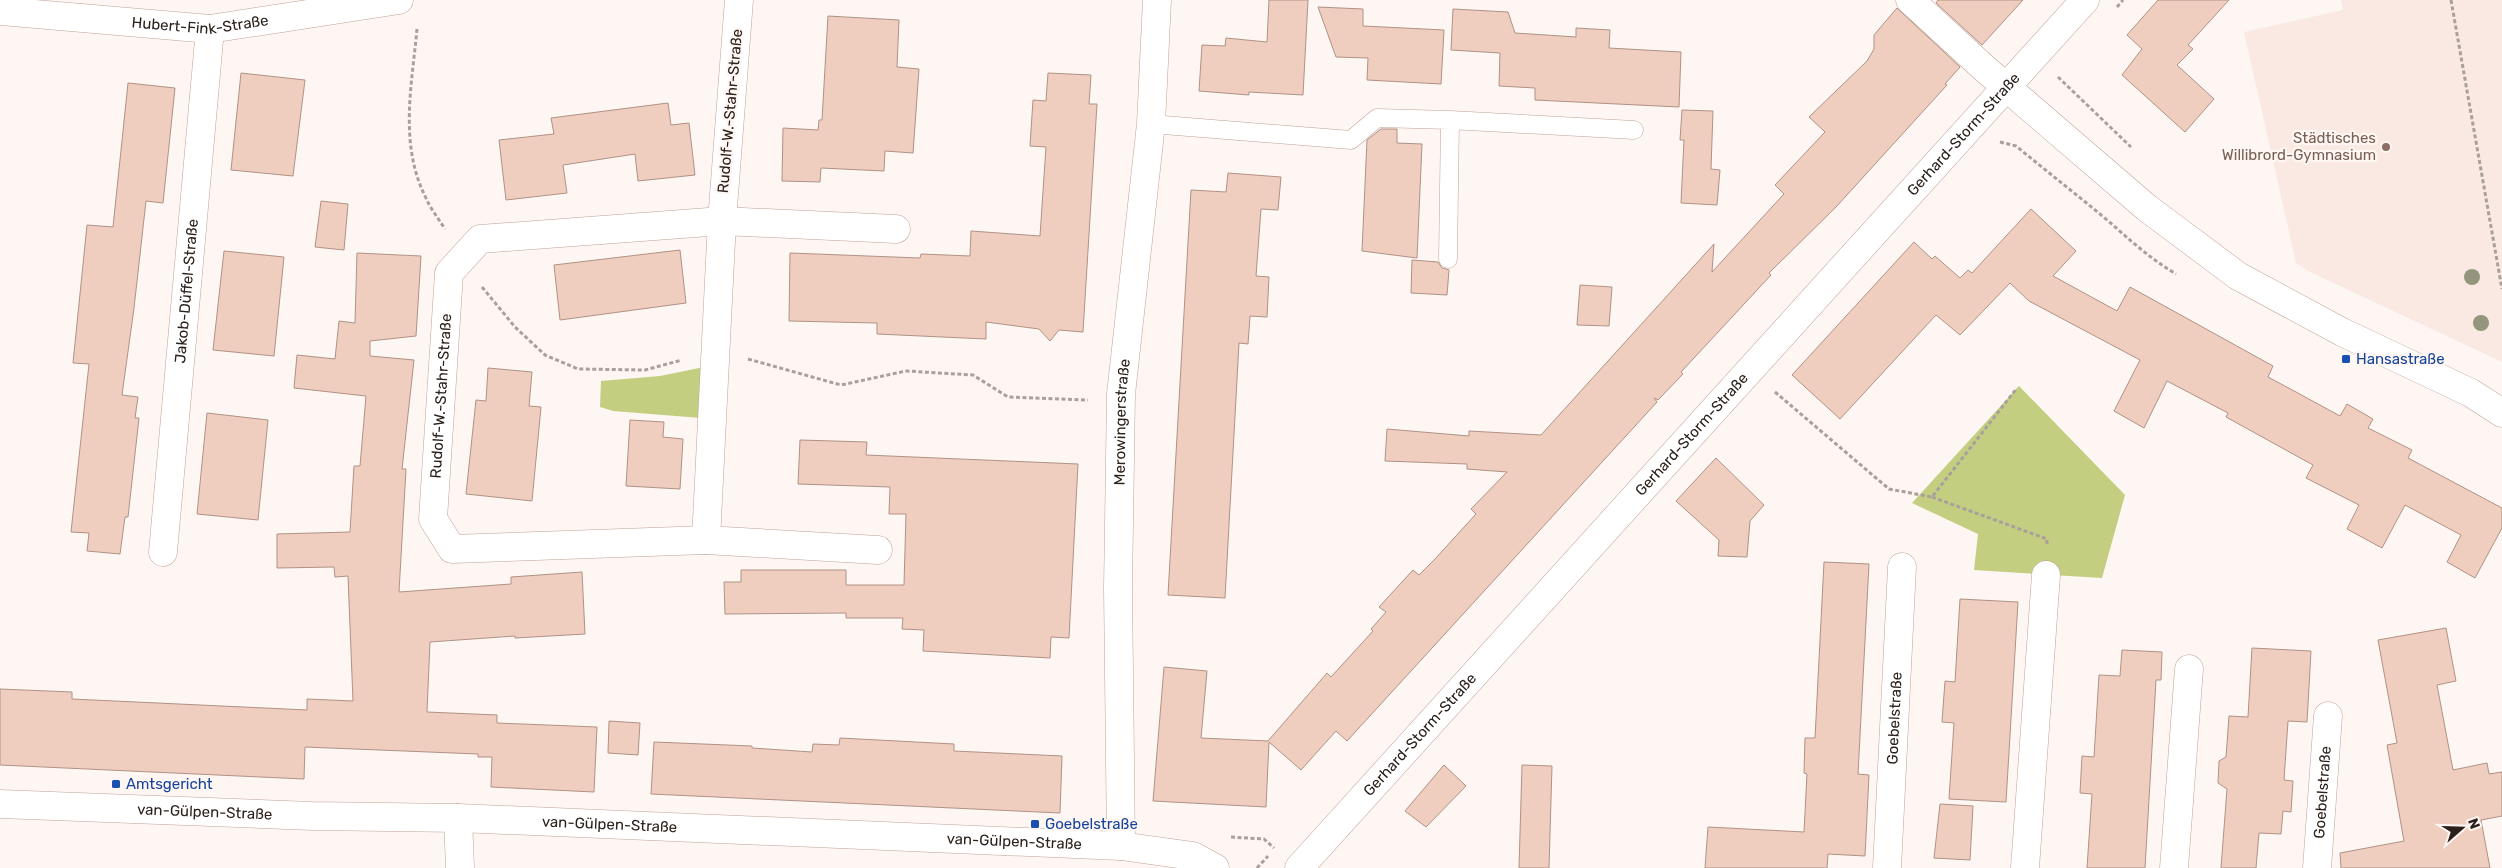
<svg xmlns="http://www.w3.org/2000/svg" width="2502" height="868" font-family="Rubik,sans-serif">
	<rect width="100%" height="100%" fill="#fdf6f3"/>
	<!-- built -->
	<path fill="#fae9e2" d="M2341 0H2502V362L2310 272 2296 263 2244 32 2343 10Z"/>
	<!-- green -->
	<path fill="#c3ce81" d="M704 367 701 418 613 411 600 407 601 381 660 376Z
		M2019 386 2125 495 2102 578 1974 570 1978 534 1912 503Z"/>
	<!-- building -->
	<path fill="#efcec0" stroke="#b09284" d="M1269 0H1308L1303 95 1249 92V95L1199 91 1202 45 1225 46 1226 38 1267 42Z
		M1938 0H2023L1982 45 1936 3Z
		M2158 0H2229L2188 45 2193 49 2177 65 2214 99 2185 132 2122 75 2142 49 2127 35Z
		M1318 7 1363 9V26L1444 30 1441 84 1367 80 1368 58 1336 57Z
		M1897 8 1960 67 1945 84 1947 85 1836 207 1769 273 1771 275 1681 372 1683 374 1658 400 1654 398 1657 402 1347 741 1336 731 1301 770 1269 742 1266 807 1153 801 1164 667 1207 671 1201 738 1268 741 1327 673 1331 677 1373 631 1371 629 1386 612 1379 607 1413 570 1419 575 1435 559 1476 514 1471 509 1507 472 1467 469V464L1385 461 1387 429 1469 436V431L1541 435 1714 244 1712 272 1784 194 1775 185 1825 132 1809 117 1867 61 1874 49V35Z
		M1453 9 1508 12 1515 33 1576 37V28L1610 30 1609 48 1681 52 1679 107 1535 100V88L1499 86 1500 53 1451 50Z
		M828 16 899 20 897 67 919 69 913 153 885 151 884 171 821 168 820 182 782 181 783 128 818 130 819 120H822Z
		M241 73 305 80 293 176 231 170Z
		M1048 73 1091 75 1089 104H1097L1083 332 1059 330 1050 341 1039 329 986 322V339L877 334V323L789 321 790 253 920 258 921 254 970 256 971 231 1040 236 1046 147 1030 146 1033 100 1046 101Z
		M128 83 175 88 163 203 146 201 134 308 122 395 138 397 135 418H139L128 517H125L120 554 87 551 89 533 71 532 89 364 73 363 87 225 113 227Z
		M668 103 671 125 689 123 695 175 638 181 635 154 563 165 567 193 506 200 499 140 554 134 551 118Z
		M1682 110 1713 111 1711 169 1720 170 1717 205 1681 203 1684 140H1680Z
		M1381 129H1397V143L1422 144 1417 258 1362 251 1367 140Z
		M1228 173 1281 177 1278 210 1261 209 1256 276 1269 277 1267 317 1250 316 1248 344 1239 343 1225 598 1168 595 1191 190 1226 192Z
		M321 201 348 204 344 250 315 247Z
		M2031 209 2076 251 2053 276 2117 311 2130 287 2273 366 2268 377 2296 392 2340 416 2347 404 2373 419 2368 428 2412 450 2408 458 2502 508V528L2475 578 2447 562 2461 535 2405 505 2382 548 2347 529 2359 505 2306 478 2313 465 2226 417 2228 413 2167 381 2144 428 2114 411 2140 360 2029 301 2010 283 1960 335 1936 315 1840 419 1792 375 1914 242 1932 259 1935 256 1960 278 1968 270 1972 273Z
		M680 250 686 303 560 320 554 265Z
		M224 251 284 257 274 356 213 350Z
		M357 253 421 256 416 336 370 341V356L414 360 402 469H406L399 592 511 584V577L582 572 585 634 515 638V636L430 642 427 712 497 715V723L597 727 594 792 491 787 492 757H478V754L305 747 304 779 0 765V689L72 692V699L307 710V699L353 701 348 576 335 577 334 567 277 568V534L350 532 354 466H360L366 396 294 388 297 355 335 359 339 321 355 323Z
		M1412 260 1438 262 1442 268 1449 270 1447 295 1411 293Z
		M1580 285 1612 287 1609 326 1577 325Z
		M488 368 532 372 529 406 541 407 532 501 466 494 476 400 486 401Z
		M207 413 268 420 258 520 197 514Z
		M630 420 664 422 663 437 683 439 680 489 626 486Z
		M800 440 867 442 866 455 1078 464 1069 638 1051 637 1050 658 923 651 924 630 902 629 903 618H846V613L725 614 724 582H741V570H846V585H904L906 514H889L890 487 798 484Z
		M1716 458 1764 505 1750 521 1747 557 1718 556 1719 540 1676 501Z
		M1824 562 1869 564 1858 774 1869 775 1865 856 1828 854 1827 868H1705L1708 827 1804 832 1807 774 1804 773 1805 738H1815Z
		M1960 599 2018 602 2006 802 1949 799 1954 723 1942 722 1945 681 1955 682Z
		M2446 628 2456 681 2437 685 2453 770 2487 763 2489 774 2502 772V816L2481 820 2490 868H2341L2340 853 2404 841 2387 745 2397 743 2378 640Z
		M2252 648 2311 651 2307 722 2288 721 2284 780 2293 781 2292 797 2291 812 2283 811 2281 834 2259 833 2256 868H2221L2227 789 2218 783 2219 761 2226 757 2229 716 2248 717Z
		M2122 650 2162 652 2161 680H2156L2145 868H2087L2092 794 2080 793 2082 756 2094 757 2099 675 2120 676Z
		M609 721 640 723 638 755 608 753Z
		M840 738 954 744V751L1062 756 1060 813 651 794 654 742 752 746V748L812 752 813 744 839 745Z
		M1444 765 1466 786 1426 827 1405 811Z
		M1522 765 1552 766 1549 868H1519Z
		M1940 804 1973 806 1970 860 1934 858Z"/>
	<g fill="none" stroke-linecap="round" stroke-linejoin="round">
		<defs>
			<path id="lane" d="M1151 124 1351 140 1377 118 1450 120 1634 130
				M1448 259 1450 120"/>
			<g id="street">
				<path id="s1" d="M739 0 722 221 706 540 452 549 433 519 449 273 480 239 722 221 896 229"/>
				<path d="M1910 0 1984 68 2147 208 2238 276 2342 332 2471 393 2502 413"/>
				<path id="s2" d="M0 11 210 29 399 0"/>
				<path d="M706 540 878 550"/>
				<path id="s3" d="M163 552 210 29"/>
				<path id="s4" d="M0 804 312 816 458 818 1121 846 1193 856 1215 868"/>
				<path d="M458 818 460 868"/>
				<path id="s5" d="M1121 846 1118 588 1121 394 1151 124 1157 0"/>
				<path id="s6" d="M1299 868 2085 0"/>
				<path id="s7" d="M1887 868 1902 567"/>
				<path d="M2025 868 2046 575"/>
				<path d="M2174 868 2189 669"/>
				<path id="s8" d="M2317 868 2328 716"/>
			</g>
		</defs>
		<!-- lane casing -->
		<use href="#lane" stroke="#c1a294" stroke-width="19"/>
		<!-- street casing -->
		<use href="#street" stroke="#c1a294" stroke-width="29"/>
		<!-- path -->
		<path stroke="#a9a09c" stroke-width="3" stroke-dasharray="4 2.5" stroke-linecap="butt" d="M2451 0 2502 289
			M2117 7 2123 0
			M417 29C412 84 399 143 425 196 430 208 438 218 445 229
			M2058 77 2131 147
			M2000 142 2016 146C2044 169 2072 191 2100 214 2125 235 2147 257 2176 274
			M482 287 515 327 545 355 578 369 645 370 682 360
			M748 359 841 385 906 371 973 375 1008 397 1088 400
			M1775 392 1889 489 1932 497 2017 388
			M1932 497 2047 539V544
			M1231 837 1264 839 1274 848
			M1257 868 1268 856"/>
		<!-- lane -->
		<use href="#lane" stroke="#fff" stroke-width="18"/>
		<!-- street -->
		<use href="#street" stroke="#fff" stroke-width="28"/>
	</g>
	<!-- trees -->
	<g fill="#94957d">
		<circle cx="2472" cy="277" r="8"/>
		<circle cx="2481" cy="323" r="8"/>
	</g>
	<!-- markers -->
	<circle fill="#8d6e63" stroke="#fdf6f3" stroke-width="2" cx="2386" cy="147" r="5"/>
	<g fill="#1a4fb4" stroke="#fdf6f3" stroke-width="2">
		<rect x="2341" y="354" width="10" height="10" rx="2.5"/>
		<rect x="111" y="779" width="10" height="10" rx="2.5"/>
		<rect x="1030" y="819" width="10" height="10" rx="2.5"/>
	</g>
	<g text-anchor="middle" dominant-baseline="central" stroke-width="4.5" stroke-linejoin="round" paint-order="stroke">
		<!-- street labels -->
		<g font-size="15" fill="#2b201a" stroke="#fdf6f3">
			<text stroke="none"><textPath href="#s2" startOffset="201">Hubert-Fink-Straße</textPath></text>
			<text transform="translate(730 111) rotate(-85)">Rudolf-W.-Stahr-Straße</text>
			<text stroke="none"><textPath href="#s6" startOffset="990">Gerhard-Storm-Straße</textPath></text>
			<text stroke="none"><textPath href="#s3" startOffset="262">Jakob-Düffel-Straße</textPath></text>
			<text stroke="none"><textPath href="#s1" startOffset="954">Rudolf-W.-Stahr-Straße</textPath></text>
			<text stroke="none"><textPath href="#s5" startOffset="424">Merowingerstraße</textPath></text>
			<text stroke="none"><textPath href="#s6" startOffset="585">Gerhard-Storm-Straße</textPath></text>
			<text stroke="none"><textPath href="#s7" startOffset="150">Goebelstraße</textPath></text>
			<text stroke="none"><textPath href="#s6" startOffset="180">Gerhard-Storm-Straße</textPath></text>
			<text stroke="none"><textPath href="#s8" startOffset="76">Goebelstraße</textPath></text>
			<text stroke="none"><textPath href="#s4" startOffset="205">van-Gülpen-Straße</textPath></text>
			<text stroke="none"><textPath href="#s4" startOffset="610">van-Gülpen-Straße</textPath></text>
			<text stroke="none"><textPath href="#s4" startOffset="1015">van-Gülpen-Straße</textPath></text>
		</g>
		<!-- education labels -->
		<g font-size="15" fill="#785e54" stroke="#fdf6f3" text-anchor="end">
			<text x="2376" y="138">Städtisches<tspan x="2376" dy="17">Willibrord-Gymnasium</tspan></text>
		</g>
		<!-- transit labels -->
		<g font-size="15" fill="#164399" stroke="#fdf6f3" text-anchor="start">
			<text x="2356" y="359">Hansastraße</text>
			<text x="126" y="784">Amtsgericht</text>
			<text x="1045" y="824">Goebelstraße</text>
		</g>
	</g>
	<!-- north arrow -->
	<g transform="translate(2462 828) rotate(70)" stroke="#fdf6f3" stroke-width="4" paint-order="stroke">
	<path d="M0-4L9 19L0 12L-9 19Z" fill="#2b201a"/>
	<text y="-8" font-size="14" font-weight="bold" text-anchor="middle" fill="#2b201a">N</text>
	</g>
</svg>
